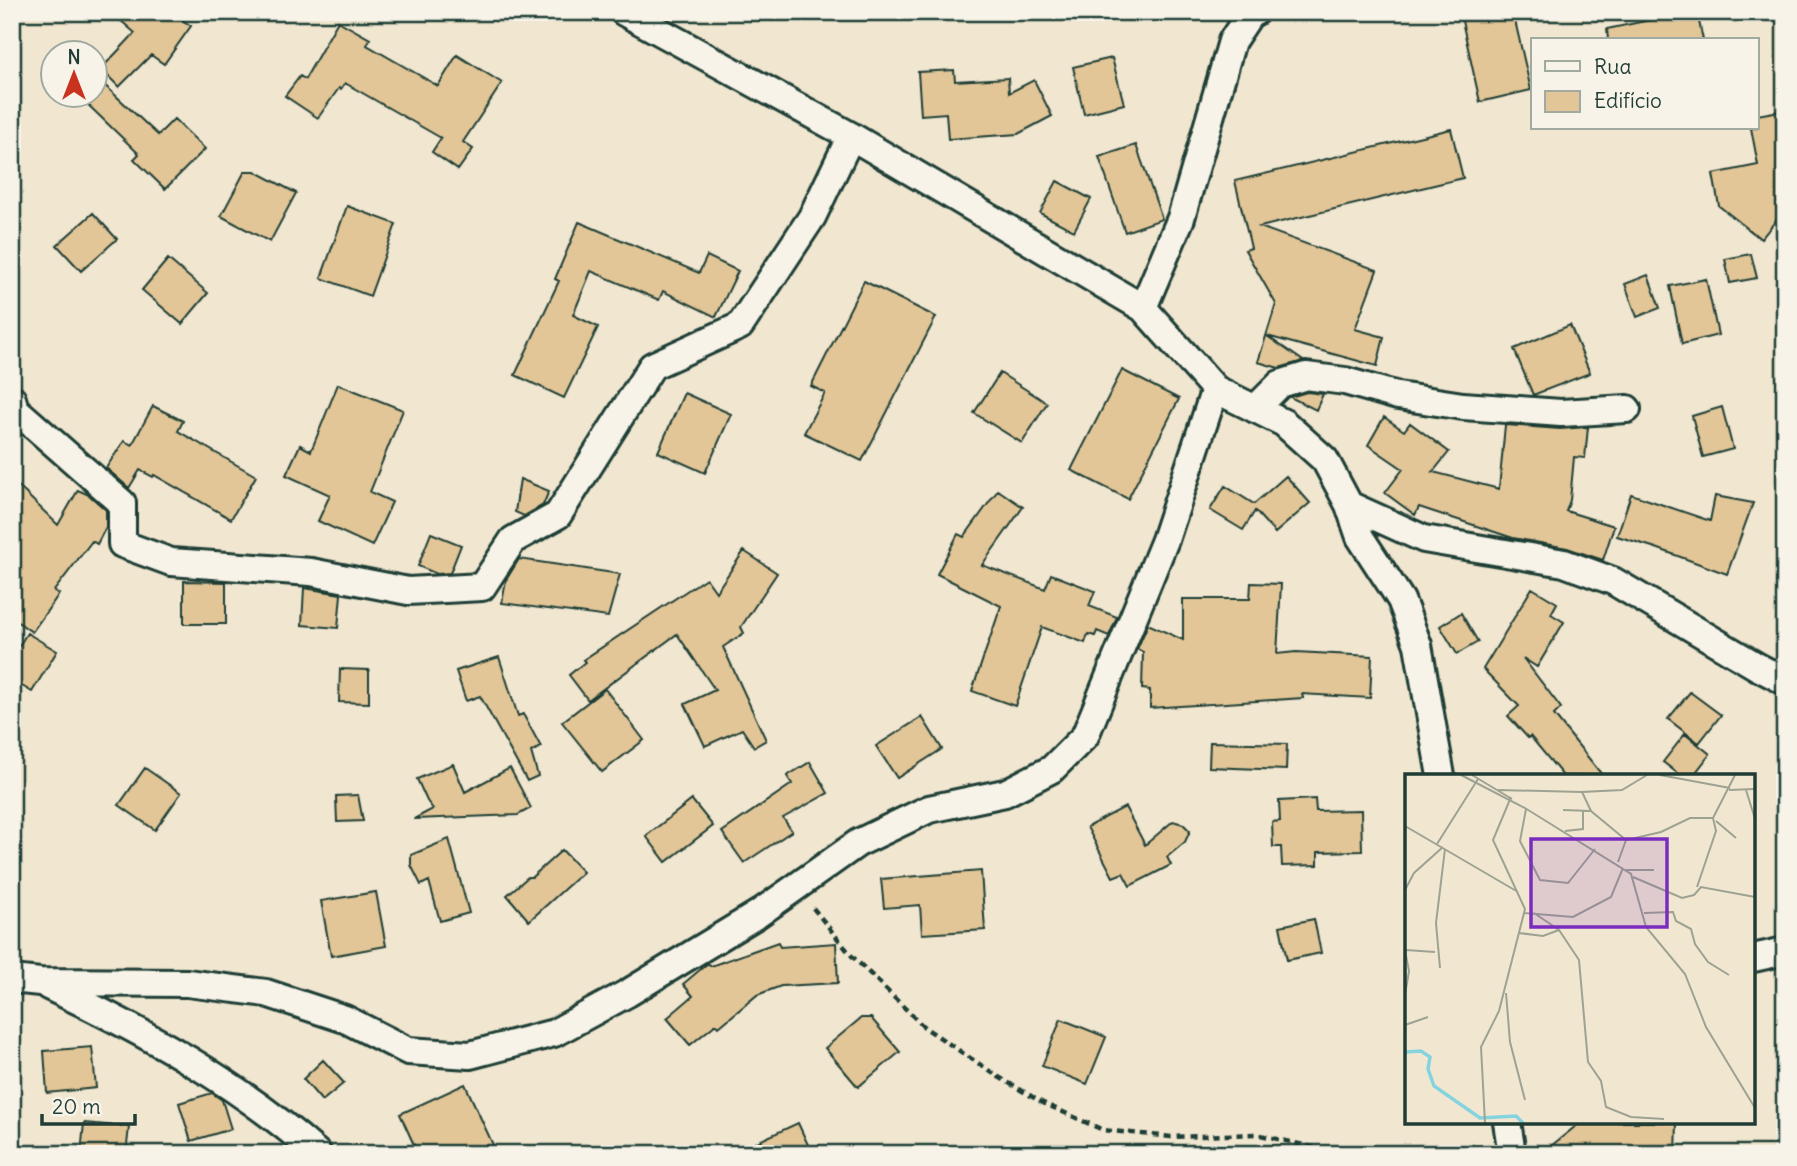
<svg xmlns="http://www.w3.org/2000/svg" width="1797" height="1166" font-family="Delius,sans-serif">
	<rect width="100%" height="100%" fill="#f1e6d0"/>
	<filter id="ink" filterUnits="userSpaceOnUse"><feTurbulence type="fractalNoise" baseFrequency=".0143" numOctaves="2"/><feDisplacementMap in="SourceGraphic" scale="14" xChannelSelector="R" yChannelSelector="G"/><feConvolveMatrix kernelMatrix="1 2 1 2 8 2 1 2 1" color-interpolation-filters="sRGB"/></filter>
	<g filter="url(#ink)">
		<!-- building -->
		<path fill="#e3c697" stroke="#1f3d34" stroke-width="2" d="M111 12H171L191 26 164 64 151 55 119 87 101 69 135 33Z
			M1460 12H1513L1531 90 1480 102Z
			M1688 12H1697L1703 40H1608L1607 29Z
			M338 21 370 39 367 45 438 86 457 55 502 83 463 142 473 149 458 170 432 152 441 138 345 83 341 89 339 88 318 118 285 96 300 76 305 79Z
			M1112 58 1124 104 1084 114 1073 67Z
			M954 70 955 81 1008 78 1009 93 1034 80 1052 116 1018 134 948 139 946 113 921 115 918 72Z
			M99 80 158 135 174 119 205 149 165 189 134 159 139 154 81 98 85 94H94V84Z
			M1785 110V209L1761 239 1719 206 1713 174 1758 165 1751 128H1757V115Z
			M1451 129 1463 178 1260 227 1377 270 1355 329 1384 337 1377 366 1267 336 1303 361 1279 368 1258 362 1276 304 1245 250 1251 248 1235 181Z
			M1136 145 1162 219 1125 232 1099 157Z
			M245 171H255L296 193 270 242 221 216Z
			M1057 181 1091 199 1074 231 1040 213Z
			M347 206 396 224 370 296 321 278Z
			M93 213 117 239 81 271 57 245Z
			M579 222 699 273 707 256 738 271 716 317 663 291 659 300 591 271 573 315 598 327 564 398 515 375 559 281 555 279Z
			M1751 254 1757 278 1730 283 1725 259Z
			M168 259 208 293 182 324 142 290Z
			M1648 275 1660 308 1637 317 1625 284Z
			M1706 279 1718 335 1682 344 1670 286Z
			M864 281 936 317 862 461 804 433 825 393 811 386Z
			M1570 325 1590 373 1533 395 1514 349Z
			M1122 370 1179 399 1128 499 1071 470Z
			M1000 373 1047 403 1022 443 974 413Z
			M338 384 403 410 370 492 392 502 372 546 318 521 330 495 286 475 300 445 311 451Z
			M1307 392 1323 394 1316 410 1290 397Z
			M684 393 731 414 705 473 658 452Z
			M153 406 183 421 178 431 256 476 231 519 154 475 153 477 140 470 129 488 106 468 124 441 132 445Z
			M1722 407 1733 449 1703 457 1692 416Z
			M1384 417 1404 431 1410 423 1449 452 1433 472 1499 489 1505 425 1560 429 1588 427 1585 458 1574 457 1570 500 1566 511 1614 526 1603 560 1567 548 1513 538 1419 507 1415 515 1385 493 1403 469 1368 445Z
			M1286 476 1310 503 1275 533 1255 511 1243 530 1210 510 1225 486 1254 504Z
			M520 479 549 491 543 505 524 516 515 512Z
			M12 480 58 525 78 490 89 495 106 510V527L97 544 92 541 54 591 59 594 32 632 12 618Z
			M998 490 1023 507 982 565 1045 589 1051 574 1095 591 1089 606 1117 617 1109 636 1097 631 1095 636 1088 634 1085 643 1042 627 1015 706 972 691 1001 606 937 574 958 534 964 537Z
			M1631 494 1710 521 1715 496 1753 503 1727 574 1656 548 1617 536Z
			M431 533 461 545 450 573 437 574 418 566Z
			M744 551 777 573 741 627 744 633 723 647 766 740 754 747 742 729 705 746 685 704 715 690 677 634 588 700 569 675 585 662 583 660 706 578 716 592Z
			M519 559 620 574 608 617 502 603 506 580Z
			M184 581 226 582V624H184Z
			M1251 583 1281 584 1277 654 1296 652 1372 656 1370 698 1302 694 1303 698 1150 708V690L1142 689 1143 652 1137 649 1148 624 1183 640V599H1250Z
			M304 588 341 594 338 628 302 625Z
			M1532 588 1557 603 1551 614 1564 622 1537 667 1523 658 1561 708 1554 715 1603 776H1563L1530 736 1528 738 1508 716 1519 706 1483 669Z
			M1461 613 1478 642 1457 654 1440 626Z
			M27 633 57 651 32 692 12 680V657Z
			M499 657 518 716 523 714 541 747 531 752 538 776 527 781 480 696 466 701 456 671Z
			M340 669 369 670V703L339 702Z
			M605 689 644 740 602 772 562 722Z
			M1690 692 1721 715 1699 743 1668 719Z
			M922 717 942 749 897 778 876 746Z
			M1685 734 1710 754 1693 776H1681L1663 762Z
			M1210 742 1287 744 1286 770 1209 767Z
			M810 762 828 793 783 818 792 831 744 863 722 832 792 784 787 776Z
			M453 764 465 792 510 768 531 808 518 815 414 819 433 809 427 801 417 779Z
			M145 768 181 793 155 830 119 805Z
			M358 795 363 821 337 822 336 796Z
			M1315 799 1316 811 1361 810 1362 851 1318 852V865L1282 866 1281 847H1273L1272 822 1280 821 1279 801Z
			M692 800 713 826 666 862 646 836Z
			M1125 807 1145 845 1173 821 1183 824 1190 831 1185 842 1167 857 1171 865 1130 886 1123 873 1113 877 1087 827Z
			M449 839 469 913 440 921 429 881 421 885 411 865V855Z
			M562 850 583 872 529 921 507 895 528 877H532Z
			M981 871 985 930 922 934 920 905 884 908 881 879Z
			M376 892 386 946 331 956 321 901Z
			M1314 919 1321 953 1287 960 1280 926Z
			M778 942 780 947 836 943 838 983 781 986 757 995 719 1027 716 1024 690 1045 667 1018 693 996 683 984 708 963 711 966Z
			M861 1018H871L900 1052 858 1087 825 1048Z
			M1061 1019 1106 1037 1087 1084 1042 1066Z
			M92 1047 96 1088 47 1093 44 1051Z
			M323 1060 344 1083 322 1101 303 1079Z
			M465 1084 494 1147 480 1154H418L400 1114Z
			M212 1093 222 1100 231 1129 191 1141 179 1103Z
			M1581 1122H1677L1676 1154H1541Z
			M84 1123 129 1127 126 1154H81Z
			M798 1123 809 1147 795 1154H731Z"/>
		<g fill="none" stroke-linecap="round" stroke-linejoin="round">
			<defs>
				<path id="street" d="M624 12 851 136 1143 308 1215 389 1284 423 1325 460 1349 505 1360 537 1401 600 1418 645 1441 776
					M1143 308 1181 218 1232 41 1250 14 1255 12
					M12 399 15 409 122 503V544L171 562 311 572 408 591 482 587 513 540 558 515 652 366 740 326 812 217 851 136
					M1255 409 1280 384 1306 376 1345 381 1398 396 1463 406 1561 413 1627 409
					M1349 505 1424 539 1564 563 1613 581 1758 667 1785 681
					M1753 958 1785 951
					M12 979 40 982 187 983 266 993 345 1019 408 1051 470 1055 554 1033 628 993 758 914 858 843 929 809 1005 793 1052 769 1085 736 1165 540 1215 389
					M48 986C145 1032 237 1082 318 1154
					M1507 1122 1512 1154"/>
			</defs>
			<!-- street casing -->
			<use href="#street" stroke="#1f3d34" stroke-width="32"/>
			<!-- path -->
			<path stroke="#1f3d34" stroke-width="4.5" stroke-dasharray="7 5" stroke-linecap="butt" d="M813 908 851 955 924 1027 997 1076 1043 1103 1103 1130 1171 1137 1256 1134 1342 1154"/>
			<!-- street -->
			<use href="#street" stroke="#f7f3e8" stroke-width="26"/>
		</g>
	</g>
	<!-- overview -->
	<g transform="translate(1405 774)">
		<rect width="350" height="350" fill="#f1e6d0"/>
		<path fill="none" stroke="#84d4e0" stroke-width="3.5" d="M0 278 16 277 25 283 23 295 29 312 75 344 111 342 118 349"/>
		<path fill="none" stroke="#9da292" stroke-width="2" d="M56 1 120 34 226 100 241 153 280 200 301 253 350 334M67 1 107 25M255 1 325 14M93 16 177 18M324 16 350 15M341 16 350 45M121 35 115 67 135 106 163 109 190 75M158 36 186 37M311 47 331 64M0 52 113 118M160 57 178 55V37M221 66 186 37 177 18 217 16 242 1M32 70 73 5M213 88 221 66 256 58 285 44H308L330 1M221 96H249M228 103 277 124 289 121 296 113 350 123M292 113 311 57 308 44M0 116 9 99 38 73M119 139 168 143 206 123 218 94M129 139 154 156 174 186 183 288 196 307 201 333 226 343 259 345M239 139 268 138 271 147 286 155 290 170 303 188 324 201M114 159 138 162 154 156M0 176 4 197 0 221M1 176 30 178M35 194 31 149 40 75M101 219 105 268 120 326M0 251 23 243M80 349 76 273 94 237 120 135 88 66 106 23"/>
		<path fill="#7b2cbf" fill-opacity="0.15" stroke="#7b2cbf" stroke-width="3.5" d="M126 65H262V153H126Z"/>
		<rect width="350" height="350" fill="none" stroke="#1f3d34" stroke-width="3.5"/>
	</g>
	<!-- margin -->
	<rect width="1797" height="1166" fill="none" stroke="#f7f3e8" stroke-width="42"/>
	<rect x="21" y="21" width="1755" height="1124" fill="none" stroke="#1f3d34" stroke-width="2.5" filter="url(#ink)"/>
	<!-- legend -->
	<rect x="1531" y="38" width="228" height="91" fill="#f7f3e8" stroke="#a1aaa0" stroke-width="2"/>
	<rect x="1545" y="61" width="35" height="10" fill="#f7f3e8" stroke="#a1aaa0" stroke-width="2"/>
	<text x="1594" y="74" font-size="21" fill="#1f3d34">Rua</text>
	<rect x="1545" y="91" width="35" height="21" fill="#e3c697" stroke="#a1aaa0" stroke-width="2"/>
	<text x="1594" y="108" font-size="21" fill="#1f3d34">Edifício</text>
	<!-- north arrow -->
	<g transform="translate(74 74)"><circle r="33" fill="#f7f3e8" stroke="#a1aaa0" stroke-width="2"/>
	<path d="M0-5L12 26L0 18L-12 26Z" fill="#c8321e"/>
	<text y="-10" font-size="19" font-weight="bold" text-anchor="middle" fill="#1f3d34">N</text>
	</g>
	<!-- scale -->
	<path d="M42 1114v10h93v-10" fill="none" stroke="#1f3d34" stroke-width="3.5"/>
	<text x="52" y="1114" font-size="21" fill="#1f3d34" stroke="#f7f3e8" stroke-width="5" paint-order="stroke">20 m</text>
</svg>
